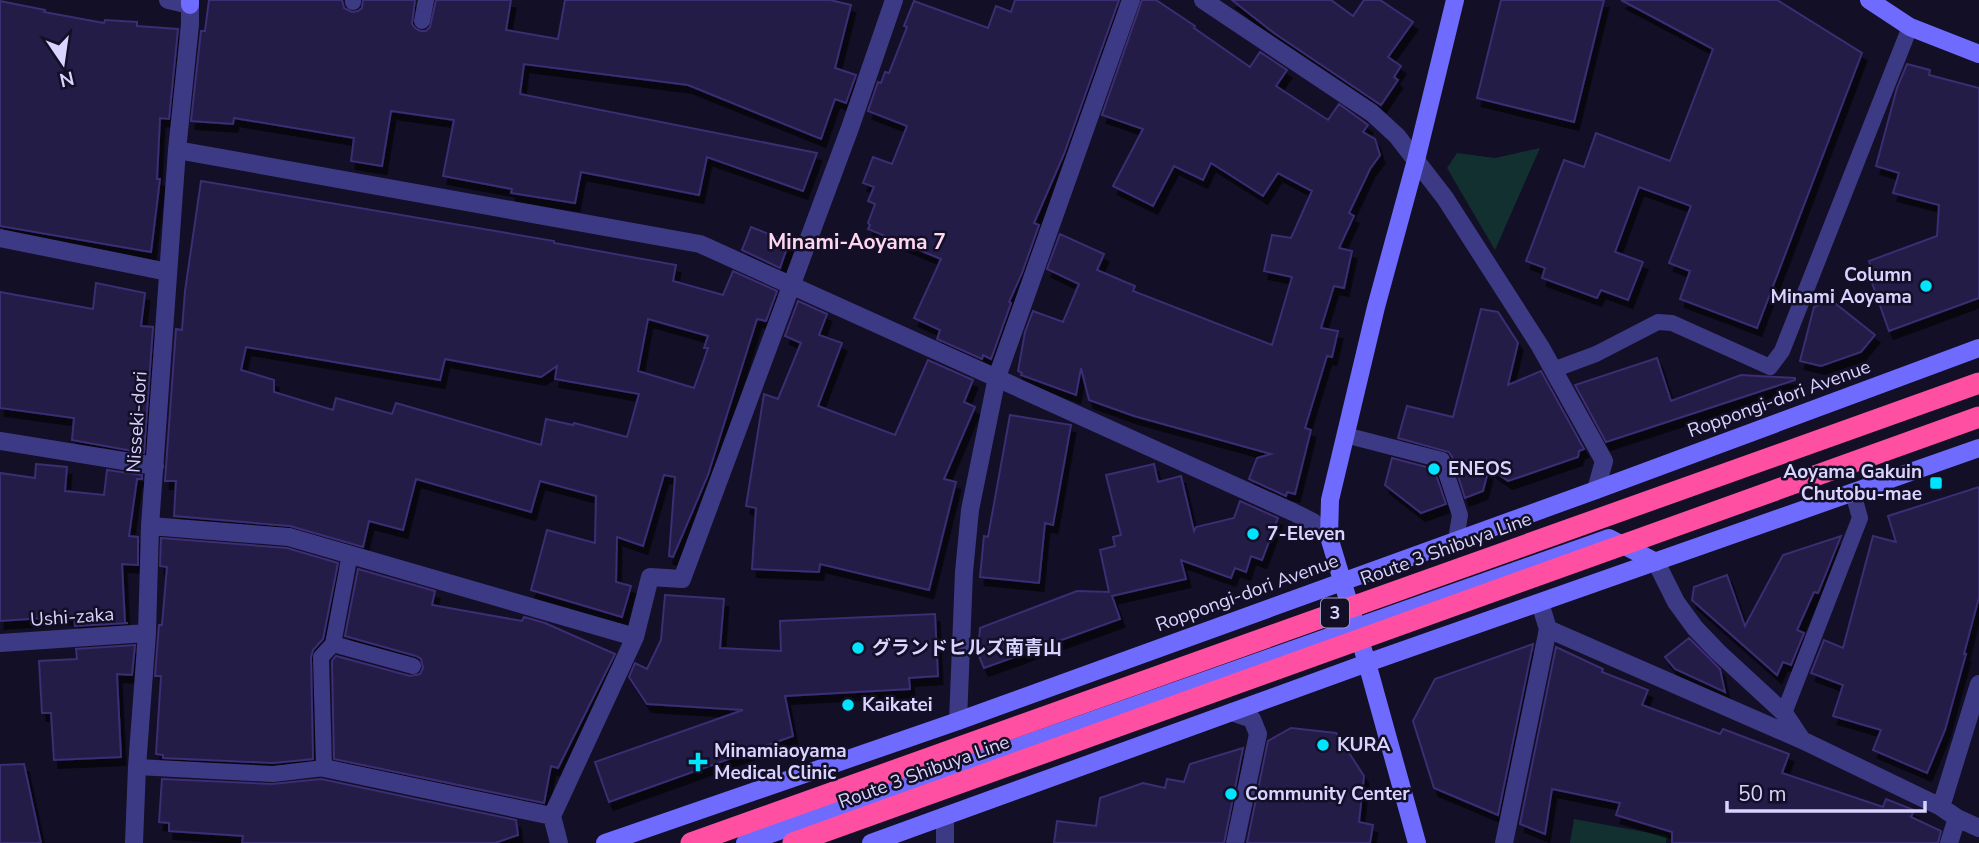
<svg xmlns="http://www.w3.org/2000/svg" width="1979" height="843" font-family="'Nunito Sans','Noto Sans JP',sans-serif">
	<defs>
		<filter id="shadow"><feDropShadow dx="4.5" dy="8" stdDeviation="0" flood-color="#0009"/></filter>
	</defs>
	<rect width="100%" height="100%" fill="#130f26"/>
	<!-- green -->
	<path fill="#12302f" d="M1540 148 1495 250 1447 168 1457 153 1495 158Z
		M1574 819 1667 836 1666 843H1570Z"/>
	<!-- building -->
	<path fill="#241b47" stroke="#3b2d73" stroke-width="2" fill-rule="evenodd" filter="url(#shadow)" d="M209 0H342L344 8 352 12 358 11 362 8 363 0H415L412 24 416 29 421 31H426L430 27 436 0H511L506 30 558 39 565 0H830L851 5 835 68 856 75 846 103 835 99 821 139 688 85 524 64 520 94 817 153 803 191 707 157 699 195 581 172 575 203 511 193 512 189 443 176 454 120 391 111 382 166 351 161 354 138 234 118 233 124 191 121 201 31H205Z
		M1015 0H1119L1064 154 1034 223 1039 225 1022 273 1009 302 1011 303 991 359 983 355 982 359 937 339 940 330 914 318 941 259 868 229 870 225 868 223 875 204 868 201 874 187 863 183 873 157 892 164 907 126 868 111 878 82 881 83 885 72 889 73 907 27 904 26 914 1 988 28 996 6 1011 12Z
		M1142 0H1156L1195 26 1194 28 1250 67 1260 52 1287 70 1276 86 1328 120 1339 104 1368 125 1363 132 1375 139 1380 155 1370 169 1349 213 1354 216 1339 248 1352 251 1344 288 1334 286 1321 328 1338 331 1332 357 1327 356 1305 428 1311 430 1295 494 1287 492 1286 496 1249 479 1257 458 1271 454 1134 416 1089 400 1081 368 1076 395 1021 375 1022 373 1018 371 1025 332 1033 311 1063 322 1079 284 1047 269 1060 234 1104 254 1097 270 1135 286 1133 291 1272 345 1292 277 1264 271 1272 235 1291 238 1312 191 1278 173 1263 196 1211 163 1203 180 1174 166 1153 206 1113 186 1143 129 1102 115Z
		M1232 0H1331L1353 16 1364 0H1380L1413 22 1388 57 1401 66 1394 77 1398 80 1381 105 1274 33Z
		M1501 0H1604L1574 122 1477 98Z
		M1621 0H1777L1862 53 1757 328 1680 299 1690 271 1669 263 1691 206 1639 187 1615 252 1643 262 1628 300 1601 290 1597 298 1542 278 1545 268 1526 261 1564 160 1584 167 1596 133 1670 161 1713 49Z
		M0 1 45 10 44 12 104 23 105 20 137 22V26L178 29 169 119 160 118 157 179H160L151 252 0 226Z
		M1907 64 1930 70 1929 75 1979 88V298L1889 331 1871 280 1875 278 1869 261 1937 236 1939 205 1893 193 1899 173 1876 166 1897 88Z
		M201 181 554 241V243L676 265 673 281 723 295 733 271 777 291 766 321 757 319 708 475 673 557 669 556 675 477 664 475 643 546 617 537 616 582 631 586 622 617 531 590 547 530 595 543 596 496 540 481 531 512 416 479 403 530 369 521 363 547 290 526 174 516 176 481H165L176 329 182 330 185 291ZM648 319 708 336 704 348H708L694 388 638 371ZM246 347 440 380 445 359 541 377 557 366 555 379 639 394 627 437 574 423 573 425 546 419 541 445 396 403 392 414 336 398 333 410 274 392V380L241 370Z
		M751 227 789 242 780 268 742 250Z
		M96 283 145 293 141 326 153 327 144 453 72 440 74 418 0 408V292L93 309Z
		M1831 300 1875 335 1861 352 1821 366 1800 361 1814 307Z
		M798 301 827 314 819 335 842 343 818 406 895 435 928 360 973 380 964 402 975 407 944 479 956 482 929 590 820 564 819 572 752 569 756 508 746 506 764 394 778 399 801 343 785 336Z
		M1481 309 1498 312 1518 343 1508 385 1541 371 1584 449 1579 451 1578 457 1508 481 1489 468 1483 491 1465 498 1452 457 1449 452 1398 438 1407 406 1453 417Z
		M1657 358 1671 401 1741 375 1795 378V380L1606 442 1575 385Z
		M1010 415 1071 425 1053 525 1045 523 1039 583 980 577 984 536 988 537Z
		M1392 458 1434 469 1446 504 1421 513 1385 485Z
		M36 464 67 467 65 491 104 495 107 470 142 475V479H137L129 536 138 537V565L122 564 125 623H128L75 626 74 616 0 621V473L35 478Z
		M1154 464 1158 482 1181 476 1194 531 1196 527 1234 518 1240 501 1278 518 1262 560 1251 556 1246 572 1235 568 1231 578 1181 560 1186 579 1112 596 1120 619 984 668 978 654 980 628 1077 591 1109 592 1100 550 1115 546 1113 537 1121 535 1106 475Z
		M1979 487V597L1964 654H1966L1945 730 1927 773 1873 750 1881 730 1833 716 1843 685 1811 673 1824 640 1843 648 1873 536 1896 542 1888 516Z
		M1841 536 1818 593 1814 592 1797 630 1804 633 1791 665 1783 662 1777 675 1692 600 1694 587 1727 575 1745 626 1783 555Z
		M161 538 287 548 338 563 323 639 313 650 311 657 313 759 273 763 163 758V755L156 754 161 676H155L159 625H162L167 567 160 566Z
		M358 569 435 591 432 605 522 621 524 617 545 623 615 654 558 768 551 766 544 803 334 759 332 661 336 656 410 676 420 674 423 668 421 659 416 656 345 636Z
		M665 595 724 599 720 648 781 651 780 621 935 614 938 676 909 678 910 689 785 696 793 736 609 802 595 762 743 710 647 704 629 677 635 663 647 669 661 640Z
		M1689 638 1720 669 1725 692 1675 669 1665 657Z
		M1533 644 1498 815 1434 788 1413 721 1435 679Z
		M135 645 132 675 117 674 121 757 54 760 51 713H42L39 661 77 659 76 649Z
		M1556 647 1603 669 1602 672 1648 690 1642 705 1720 734 1723 729 1789 754 1782 773 1883 807 1886 799 1914 810 1911 817 1941 831 1938 843H1672V832L1616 815 1620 803 1552 789 1545 834 1520 824Z
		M1291 728 1336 733 1364 776 1359 822 1373 825 1370 843H1247L1268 741Z
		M1243 748 1224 843H1054L1057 821 1096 826 1100 798 1143 783 1165 788 1167 779 1184 782 1190 764Z
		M24 764 41 843H0V765Z
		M162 779 272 784 321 779 516 820 518 835 495 843H242L243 836 169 831V823L159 822Z"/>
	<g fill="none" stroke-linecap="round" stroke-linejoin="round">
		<!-- lane -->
		<path stroke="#3d3a85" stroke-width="16" d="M353 2V0
			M422 21 426 0
			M1553 370 1596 354 1658 322 1672 323 1770 367 1782 351 1910 27
			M1345 435 1442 460 1460 515 1456 540
			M333 644 413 666
			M1784 713 1860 518 1853 493
			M137 767 273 774 324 768 321 657 333 644 350 554"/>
		<!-- street -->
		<path stroke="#3d3a85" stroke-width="18" d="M1203 0 1372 113 1397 136 1445 198 1540 346 1604 461 1596 490
			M177 150 700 244 1293 512 1313 522 1329 537
			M0 238 168 272
			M0 441 155 466
			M150 526 289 537 635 637
			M1656 562 1676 602 1695 628 1718 652 1784 713 1802 740
			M1540 603 1548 629 1802 740 1941 807 1957 818 1979 828
			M0 643 147 633
			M1232 712 1252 719 1258 734 1235 843
			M958 721 964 572 970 510 997 377 1131 0
			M324 768 552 816
			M1941 807 1979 684
			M945 817V843
			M134 843 137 767 147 633 150 526 177 150 190 24V5L168 0
			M559 843 552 816 635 637 650 577 682 579 850 128 894 0
			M1504 843 1548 629
			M1949 843 1957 818"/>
		<!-- secondary -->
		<path stroke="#6f6bff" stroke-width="18" d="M1869 0 1910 27 1979 54
			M190 5V0
			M605 843 958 721 1596 490 1979 348
			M745 843 1609 538 1656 562
			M871 843 1367 663 1979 448
			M1417 843 1367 663 1329 537 1330 500 1376 307 1416 160 1455 0"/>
		<!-- highway-bridge -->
		<path stroke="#ff4fa3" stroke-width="21" d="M691 843 1979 383
			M793 843 1979 417"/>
	</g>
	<!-- markers -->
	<g fill="#00e5ff" stroke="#130f26" stroke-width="2.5">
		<circle cx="1926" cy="286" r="7"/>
		<circle cx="1434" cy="469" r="7"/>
		<rect x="1929" y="476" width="14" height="14" rx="3.5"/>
		<circle cx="1253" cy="534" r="7"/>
		<circle cx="858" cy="648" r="7"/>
		<circle cx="848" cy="705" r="7"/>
		<circle cx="1323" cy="745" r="7"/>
		<path d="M694.5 751.5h7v7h7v7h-7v7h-7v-7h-7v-7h7z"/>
		<circle cx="1231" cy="794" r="7"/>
	</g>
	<g text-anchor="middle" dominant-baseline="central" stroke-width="5" stroke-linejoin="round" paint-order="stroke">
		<!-- shield labels -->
		<rect fill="#130f26" stroke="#9e99be" stroke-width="2" x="1321" y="598.5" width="28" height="29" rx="5"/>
		<g font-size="18" font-weight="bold" fill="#d9d4ff">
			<text x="1335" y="613">3</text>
		</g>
		<!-- poi labels -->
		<g font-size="19" font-weight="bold" fill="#d9d4ff" stroke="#130f26" text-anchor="start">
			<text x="1912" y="275" text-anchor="end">Column<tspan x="1912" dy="22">Minami Aoyama</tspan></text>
			<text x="1448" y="469">ENEOS</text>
			<text x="1922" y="472" text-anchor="end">Aoyama Gakuin<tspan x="1922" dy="22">Chutobu-mae</tspan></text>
			<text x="1267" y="534">7-Eleven</text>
			<text x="872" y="648">グランドヒルズ南青山</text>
			<text x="862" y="705">Kaikatei</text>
			<text x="1337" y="745">KURA</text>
			<text x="714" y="751">Minamiaoyama<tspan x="714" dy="22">Medical Clinic</tspan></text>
			<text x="1245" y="794">Community Center</text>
		</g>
		<!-- street labels -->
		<g font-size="19" fill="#d9d4ff" stroke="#130f26">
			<text transform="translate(1779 399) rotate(-20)">Roppongi-dori Avenue</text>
			<text transform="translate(137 422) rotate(-86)">Nisseki-dori</text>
			<text transform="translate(1446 549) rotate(-20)">Route 3 Shibuya Line</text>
			<text transform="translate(1247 593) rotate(-20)">Roppongi-dori Avenue</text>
			<text transform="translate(72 617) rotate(-4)">Ushi-zaka</text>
			<text transform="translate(924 772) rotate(-20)">Route 3 Shibuya Line</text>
		</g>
		<!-- neighbourhood labels -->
		<g font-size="21" font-weight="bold" fill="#ffd6f0" stroke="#130f26">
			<text x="857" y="242">Minami-Aoyama 7</text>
		</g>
	</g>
	<!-- north arrow -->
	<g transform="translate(63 63) rotate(167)" stroke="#130f26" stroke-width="5" paint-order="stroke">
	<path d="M0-5L12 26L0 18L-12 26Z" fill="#d9d4ff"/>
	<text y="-10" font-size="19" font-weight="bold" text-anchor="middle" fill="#d9d4ff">N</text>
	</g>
	<!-- scale -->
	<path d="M1727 801v10h198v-10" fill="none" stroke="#d9d4ff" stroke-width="3.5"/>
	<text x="1738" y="801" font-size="21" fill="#d9d4ff" stroke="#130f26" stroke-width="5" paint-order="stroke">50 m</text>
</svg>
